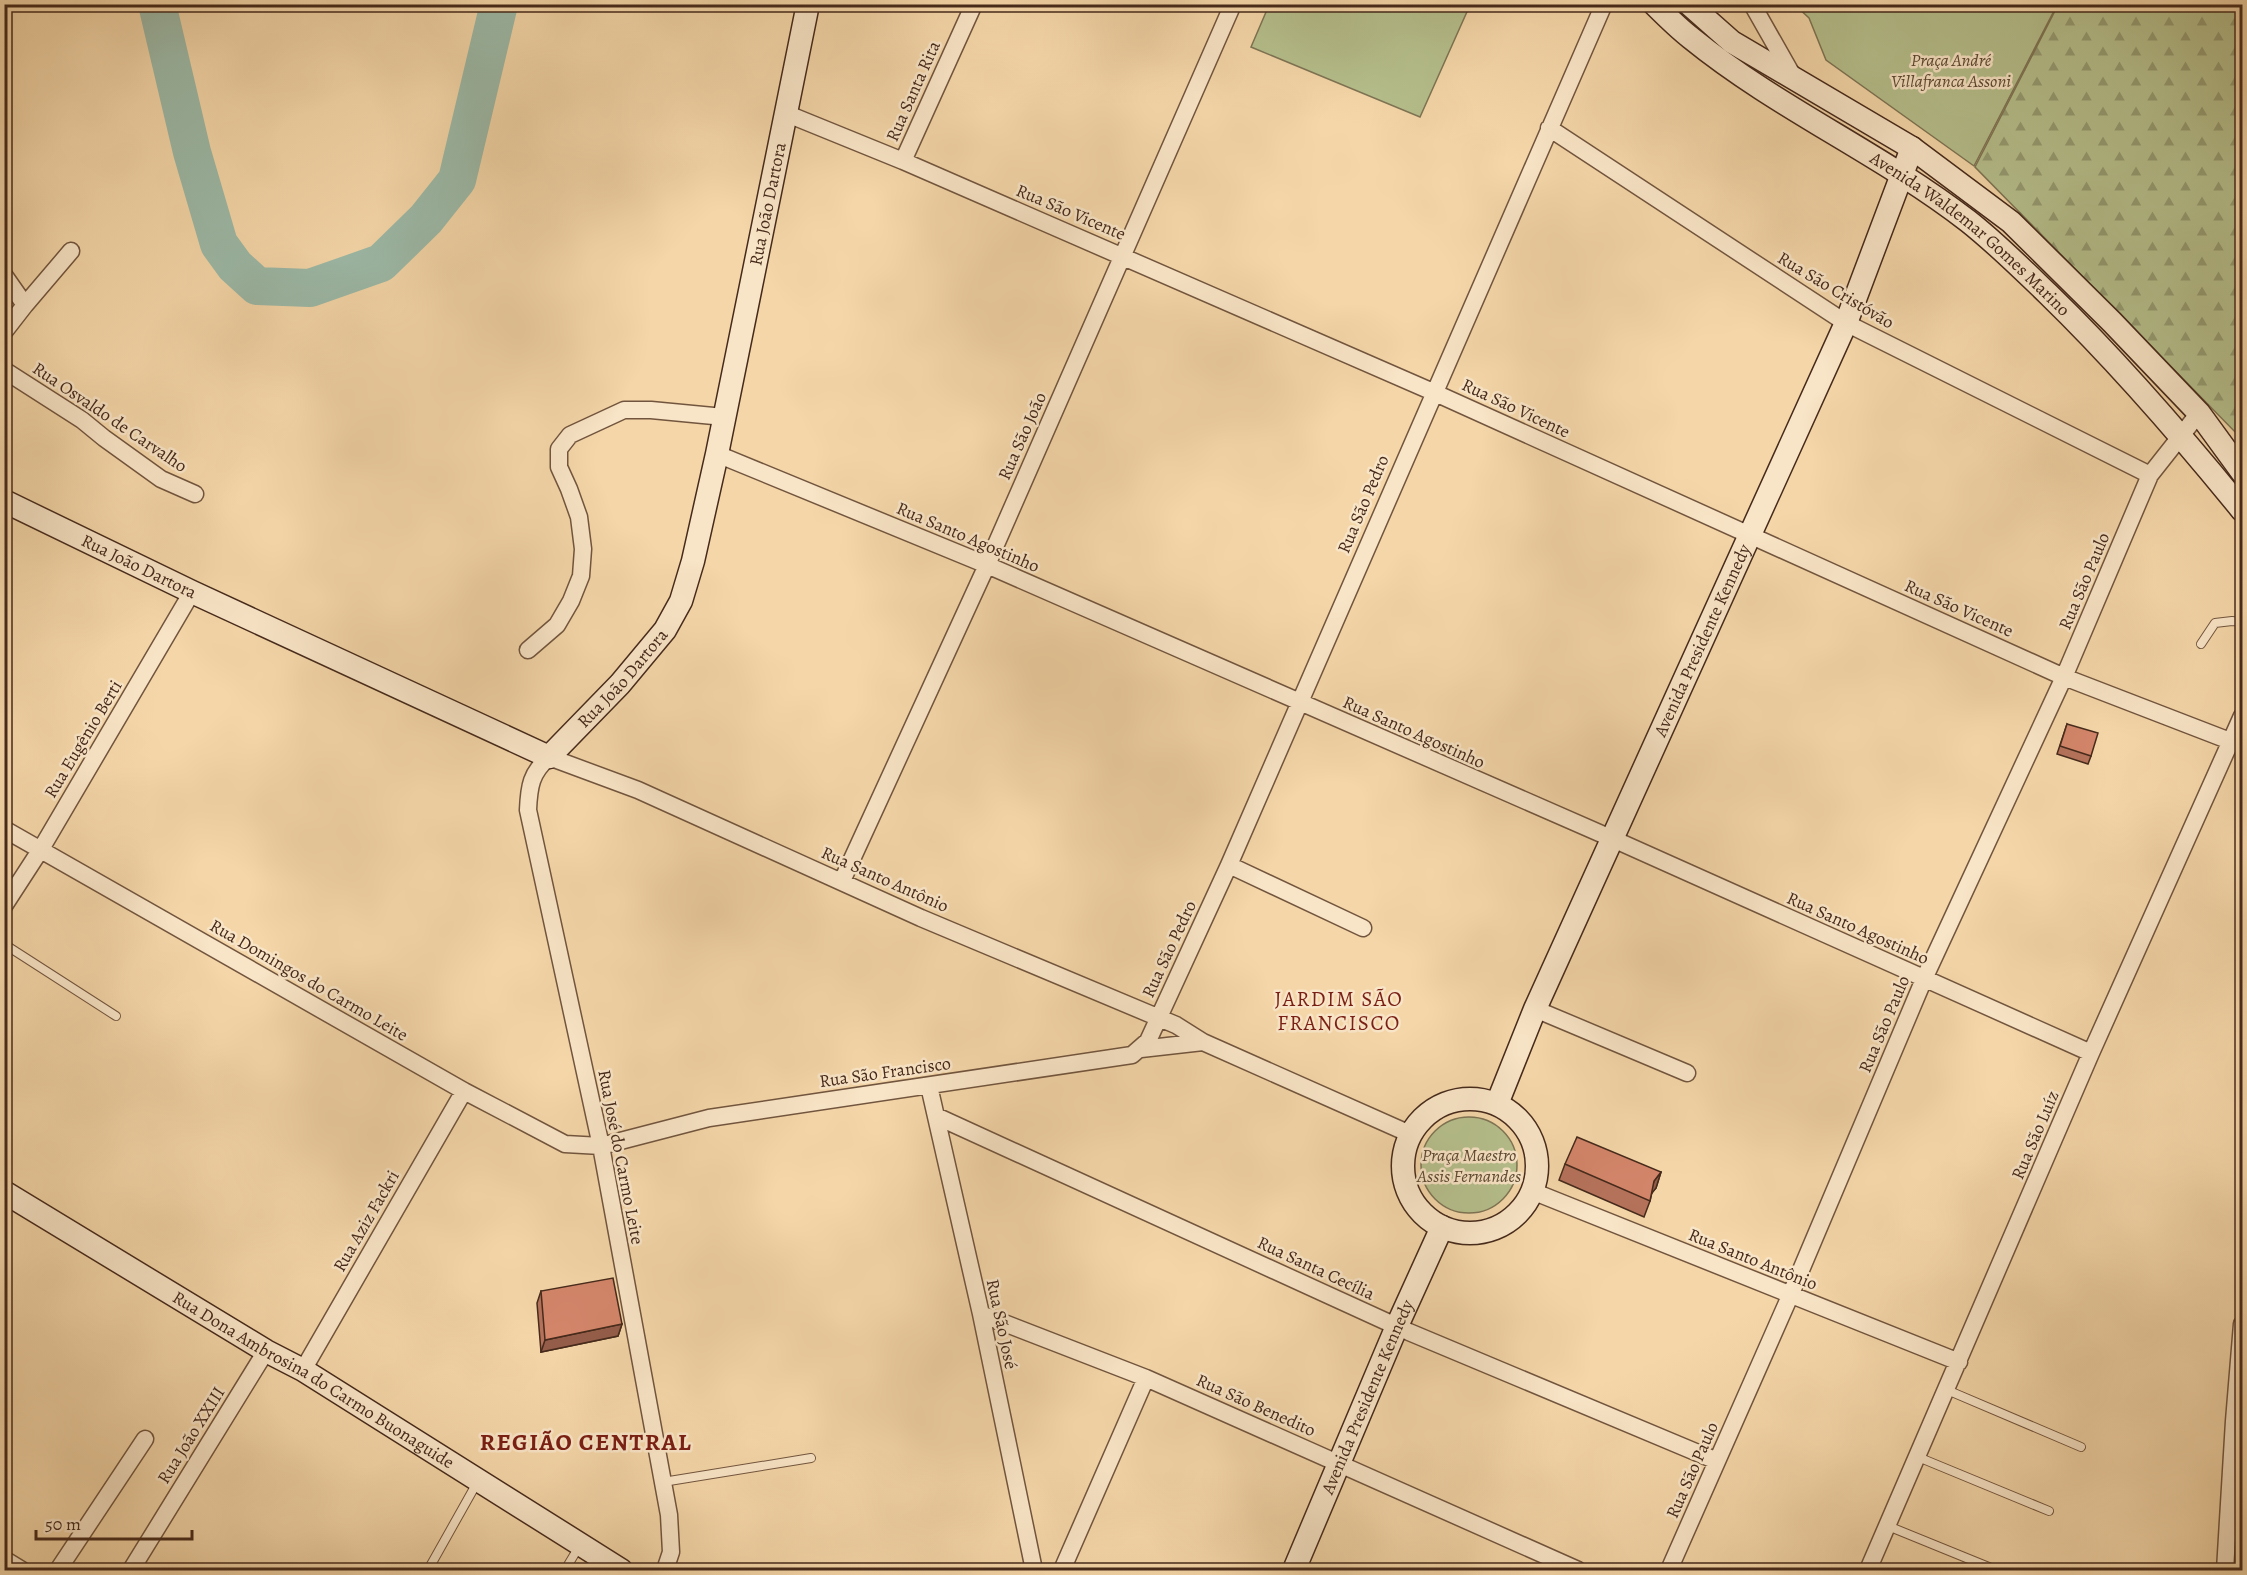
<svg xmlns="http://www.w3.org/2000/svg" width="2247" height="1575" font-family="Alegreya,serif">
	<defs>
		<pattern id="forest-firs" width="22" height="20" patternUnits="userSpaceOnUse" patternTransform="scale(1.5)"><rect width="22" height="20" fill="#b5bf8c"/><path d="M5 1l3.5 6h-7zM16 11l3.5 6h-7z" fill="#959b72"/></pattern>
	</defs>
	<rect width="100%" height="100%" fill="#f4d6a8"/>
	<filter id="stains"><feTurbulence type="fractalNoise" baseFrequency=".00333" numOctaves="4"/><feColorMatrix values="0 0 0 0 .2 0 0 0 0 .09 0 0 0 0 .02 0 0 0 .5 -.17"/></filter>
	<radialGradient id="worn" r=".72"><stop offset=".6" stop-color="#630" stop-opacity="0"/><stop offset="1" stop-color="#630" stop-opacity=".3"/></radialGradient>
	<!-- forest -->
	<path fill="url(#forest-firs)" stroke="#7e7454" stroke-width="1.5" d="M2058 5H2242V439L1975 167Z"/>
	<!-- park -->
	<path fill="#b5bf8c" stroke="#7e7454" stroke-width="1.5" d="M1269 5V4L1470 5 1420 117 1251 47Z
		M1795 5H2057L1974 166 1826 60 1809 18Z
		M1421 1165a48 48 0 1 1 96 0a48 48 0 1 1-96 0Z"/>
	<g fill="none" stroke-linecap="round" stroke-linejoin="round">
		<!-- river -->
		<path stroke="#9cb9a7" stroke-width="38" d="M157 4 192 152 219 244 235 266 257 286 310 288 381 263 426 219 457 180 499 4"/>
		<defs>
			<path id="lane" d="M2201 644 2215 623 2232 621 2242 622
				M4 944 116 1016
				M1947 1390 2081 1447
				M1918 1457 2049 1511
				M663 1482 811 1458
				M1888 1526 1996 1570
				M428 1570 478 1481
				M565 1570 580 1545"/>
			<path id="street" d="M1752 4 1794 78
				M785 113 903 161 1433 392 2064 677 2230 741
				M1549 128 1846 323 2150 475
				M903 161 974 4
				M4 275 25 305
				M4 332 25 305 71 251
				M4 370 82 420 104 438 161 479 195 494
				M717 454 987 565 1613 839 2091 1053
				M528 650 557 625 571 601 581 576 583 549 579 517 569 489 559 467V449L570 435 624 410H651L724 417
				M4 829 464 1091 565 1144 601 1146 709 1118 1132 1055 1148 1041 1229 865 1604 4
				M1229 865 1363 928
				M842 881 987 565 1233 4
				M4 906 41 849 192 592
				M1535 1009 1687 1073
				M1141 1049 1203 1042
				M929 1086 981 1314 1034 1570
				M936 1116 1409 1332 1717 1461
				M1532 1191 1959 1362
				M981 1314 1146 1378 1578 1570
				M303 1370 464 1091
				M4 1559 22 1570
				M58 1570 145 1439
				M131 1570 266 1351
				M665 1570 671 1552 669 1515 601 1146 528 810C529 786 531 773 549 757L638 790 921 918 1176 1025 1203 1042 1410 1134
				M1062 1570 1146 1378
				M1669 1570 1790 1296 1924 979 2064 677 2150 475 2199 413
				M1868 1570 2091 1053 2242 716
				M2225 1570 2234 1421 2242 1324"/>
			<g id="secondary">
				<path id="s1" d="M1654 4C1666 16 1678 28 1691 38 1777 108 1880 153 1968 221 1996 243 2022 269 2048 294 2118 362 2181 435 2242 510"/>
				<path d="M1689 4 1732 42 1912 148 2011 222 2112 322 2199 413 2242 472"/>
				<path id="s2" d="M4 501 192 592 549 757 620 684 665 630 681 601 693 561 717 454 808 4"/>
				<circle cx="1470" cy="1166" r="67"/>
				<path id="s3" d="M1497 1104 1535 1009 1846 323 1912 148"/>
				<path id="s4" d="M4 1192 266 1351 303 1370 621 1570"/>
				<path id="s5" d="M1294 1570 1397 1326 1442 1227"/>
			</g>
		</defs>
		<!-- lane casing -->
		<use href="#lane" stroke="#72553e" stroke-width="10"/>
		<!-- street casing -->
		<use href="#street" stroke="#72553e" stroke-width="19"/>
		<!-- secondary casing -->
		<use href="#secondary" stroke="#462a1b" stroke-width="25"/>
		<!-- lane -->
		<use href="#lane" stroke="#f8e4c6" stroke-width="8"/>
		<!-- street -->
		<use href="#street" stroke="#f8e4c6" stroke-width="16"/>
		<!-- secondary -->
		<use href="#secondary" stroke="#f8e4c6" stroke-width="22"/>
	</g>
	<!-- wall -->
	<path fill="#b5725b" stroke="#462a1b" stroke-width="1.5" d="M2067 724 2091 756 2088 764 2057 754Z
		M1565 1164 1661 1172 1656 1188 1652 1192 1650 1201 1644 1217 1559 1180Z
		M541 1291 622 1324 618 1336 541 1352 537 1303Z"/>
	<!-- shaded-wall -->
	<path fill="#945d4a" stroke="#462a1b" stroke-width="1.5" d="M1661 1172 1656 1188 1649 1197 1654 1181Z
		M622 1324 618 1336 541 1352 545 1340Z"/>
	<!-- building -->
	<path fill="#d3856a" stroke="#462a1b" stroke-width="1.5" d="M2067 724 2098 733 2091 756 2060 746Z
		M1577 1137 1661 1172 1654 1181 1650 1201 1565 1164Z
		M613 1278 622 1324 545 1340 541 1291Z"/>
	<g text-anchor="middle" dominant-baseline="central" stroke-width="5" stroke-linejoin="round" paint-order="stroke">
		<!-- park labels -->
		<g font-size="18" font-style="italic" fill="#5c4832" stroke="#f8e4c6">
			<text x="1951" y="60">Praça André<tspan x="1951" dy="21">Villafranca Assoni</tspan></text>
			<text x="1469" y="1155">Praça Maestro<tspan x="1469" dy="21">Assis Fernandes</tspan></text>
		</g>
		<!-- street labels -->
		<g font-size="18" fill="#462a1b" stroke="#f8e4c6">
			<text transform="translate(913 91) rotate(-66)">Rua Santa Rita</text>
			<text stroke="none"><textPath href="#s2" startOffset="1214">Rua João Dartora</textPath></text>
			<text transform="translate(1071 212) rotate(23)">Rua São Vicente</text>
			<text stroke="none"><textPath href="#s1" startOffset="392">Avenida Waldemar Gomes Marino</textPath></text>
			<text transform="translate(1836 290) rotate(31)">Rua São Cristóvão</text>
			<text transform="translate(1516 408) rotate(25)">Rua São Vicente</text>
			<text transform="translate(110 417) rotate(34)">Rua Osvaldo de Carvalho</text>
			<text transform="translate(1022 436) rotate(-66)">Rua São João</text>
			<text transform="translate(1363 504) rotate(-67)">Rua São Pedro</text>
			<text transform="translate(968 537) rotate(23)">Rua Santo Agostinho</text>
			<text stroke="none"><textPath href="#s2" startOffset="150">Rua João Dartora</textPath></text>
			<text transform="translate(2084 581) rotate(-67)">Rua São Paulo</text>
			<text transform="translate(1959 608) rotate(24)">Rua São Vicente</text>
			<text stroke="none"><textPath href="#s3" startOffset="507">Avenida Presidente Kennedy</textPath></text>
			<text stroke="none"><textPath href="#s2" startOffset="710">Rua João Dartora</textPath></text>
			<text transform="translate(1414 732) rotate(24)">Rua Santo Agostinho</text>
			<text transform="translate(83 739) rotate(-59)">Rua Eugênio Berti</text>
			<text transform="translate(885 879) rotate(24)">Rua Santo Antônio</text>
			<text transform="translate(1858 928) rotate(24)">Rua Santo Agostinho</text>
			<text transform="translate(1169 949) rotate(-65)">Rua São Pedro</text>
			<text transform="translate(309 980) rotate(30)">Rua Domingos do Carmo Leite</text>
			<text transform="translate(1884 1024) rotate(-67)">Rua São Paulo</text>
			<text transform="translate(885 1072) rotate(-8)">Rua São Francisco</text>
			<text transform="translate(2035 1135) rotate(-67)">Rua São Luíz</text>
			<text transform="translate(621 1157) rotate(79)">Rua José do Carmo Leite</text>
			<text transform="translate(366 1221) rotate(-60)">Rua Aziz Fackri</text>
			<text transform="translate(1753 1259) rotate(22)">Rua Santo Antônio</text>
			<text transform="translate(1316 1268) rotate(25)">Rua Santa Cecília</text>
			<text transform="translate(1002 1324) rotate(78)">Rua São José</text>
			<text stroke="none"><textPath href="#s4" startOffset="362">Rua Dona Ambrosina do Carmo Buonaguide</textPath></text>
			<text stroke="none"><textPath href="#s5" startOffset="188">Avenida Presidente Kennedy</textPath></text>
			<text transform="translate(1256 1405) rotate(24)">Rua São Benedito</text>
			<text transform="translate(191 1435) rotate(-58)">Rua João XXIII</text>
			<text transform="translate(1692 1470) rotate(-66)">Rua São Paulo</text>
		</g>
		<!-- quarter labels -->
		<g font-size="21" letter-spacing="1.5" fill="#7a1f14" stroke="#f8e4c6">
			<text x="1339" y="999">JARDIM SÃO<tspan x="1339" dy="24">FRANCISCO</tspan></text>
		</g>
		<!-- district labels -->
		<g font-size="24" font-weight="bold" letter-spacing="1.5" fill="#7a1f14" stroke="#f8e4c6">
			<text x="586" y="1442">REGIÃO CENTRAL</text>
		</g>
	</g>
	<!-- margin -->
	<rect width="2247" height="1575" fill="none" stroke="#f4d6a8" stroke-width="24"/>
	<rect x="6" y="6" width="2235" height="1563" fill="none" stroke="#462a1b" stroke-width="3"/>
	<rect x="12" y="12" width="2223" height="1551" fill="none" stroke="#462a1b" stroke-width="1.5"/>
	<!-- scale -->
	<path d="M36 1530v9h156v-9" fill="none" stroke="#462a1b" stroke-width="3"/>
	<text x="45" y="1530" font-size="18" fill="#462a1b" stroke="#f8e4c6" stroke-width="4.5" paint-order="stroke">50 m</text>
	<rect width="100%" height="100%" filter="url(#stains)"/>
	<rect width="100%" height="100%" fill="url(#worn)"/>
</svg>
